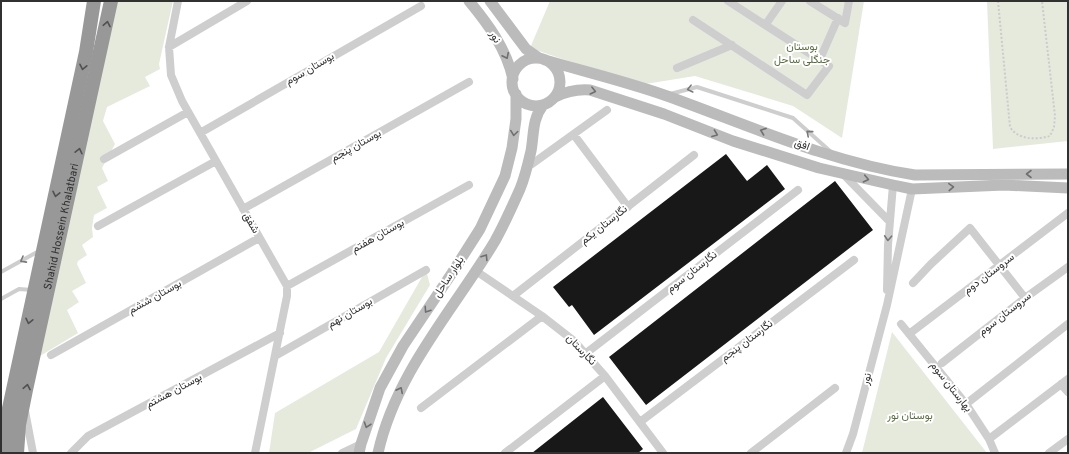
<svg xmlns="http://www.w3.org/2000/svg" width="1069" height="454" font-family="Overpass,Vazirmatn,sans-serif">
	<rect width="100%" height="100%" fill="#fff"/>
	<!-- green -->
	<path fill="#e5eadd" d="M116 1H173L159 64 160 69 145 77 150 86 107 107 103 121 115 144 102 168 108 181 97 187 107 208 94 215 92 228 93 237 82 245 87 255 78 261 77 264 86 283 72 291 79 302 67 310 78 333 40 356Z
		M550 1H864L842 138 793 106 695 76 639 85 530 48Z
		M987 1H1068V141L993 149Z
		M426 270 430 285 386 358 356 429 308 453H269L275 413 379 352Z
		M892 332 987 453H862Z"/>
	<!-- building -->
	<path fill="#181818" d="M726 154 747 181 767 165 785 189 594 335 572 305 569 307 553 287Z
		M835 181 873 230 646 405 609 357Z
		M603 397 643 449 638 453H532Z"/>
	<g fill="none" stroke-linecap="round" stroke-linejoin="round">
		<!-- path -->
		<path stroke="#cbcbcb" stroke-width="2" stroke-dasharray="2 2" stroke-linecap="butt" d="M998 1 1010 127C1018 140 1036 140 1050 136L1054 127 1055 116 1042 1"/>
		<!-- lane -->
		<path stroke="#cecece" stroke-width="4" d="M670 94 697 87 793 118 831 152
			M1 272 39 251
			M1 299 19 289 32 290"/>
		<!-- street -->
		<path stroke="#cecece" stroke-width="8" d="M178 1 169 47 171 75 182 101 287 286V296L255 453
			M810 1 845 23 849 1
			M693 20 807 95 829 66 728 1
			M766 24 782 1
			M169 47 247 1
			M820 59 838 18
			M677 68 732 45
			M200 133 421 6
			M574 135 628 207
			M104 159 188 112
			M532 164 607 110
			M844 175 889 221
			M243 209 469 82
			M98 226 216 161
			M476 271 542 316 574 341 605 376 663 453
			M913 283 931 264 970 228 1025 298
			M287 286 469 185
			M887 290 888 245 893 185
			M513 296 694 155
			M901 324 966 404 989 439 995 453
			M909 334 1068 213
			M585 354 798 190
			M51 355 259 238
			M275 356 426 270
			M942 363 1025 298 1068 267
			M1061 384 1068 392
			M966 404 1068 324
			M421 408 542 316
			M25 411 33 453
			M640 422 854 260
			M989 439 1068 379
			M71 453 88 436 280 333
			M342 453 361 444
			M505 453 605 376
			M751 453 835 388
			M846 453 853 434 887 305 912 189
			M1049 453 1068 439"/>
		<!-- secondary -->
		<path stroke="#bbb" stroke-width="11" d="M469 1C488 24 506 48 513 79
			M490 1 526 49 539 58
			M512 82a24 24 0 1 1 48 0a24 24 0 1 1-48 0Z
			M545 60C586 72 628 82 667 96 748 125 829 162 915 175L1068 174
			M555 97C567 91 577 89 590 90L664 114 733 141 819 168 893 185 912 189 1004 185 1068 188
			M359 453 361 444 380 388 403 346 452 273 480 229 505 176 512 148 516 119V94
			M378 453C396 372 453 311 495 241 504 225 512 207 520 189 525 177 528 164 531 151 534 135 532 119 543 105"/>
		<!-- highway -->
		<g stroke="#989898" stroke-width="14">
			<path d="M4 453 8 413 86 52 94 1"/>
			<path id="s1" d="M17 453 19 425 26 390 111 1"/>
		</g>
	</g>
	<!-- one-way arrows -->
	<defs><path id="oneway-chevron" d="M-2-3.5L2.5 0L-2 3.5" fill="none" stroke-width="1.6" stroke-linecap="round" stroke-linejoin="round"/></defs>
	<g stroke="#505050">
		<use href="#oneway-chevron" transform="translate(107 24) rotate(-79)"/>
		<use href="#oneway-chevron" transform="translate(83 67) rotate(102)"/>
		<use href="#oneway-chevron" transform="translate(79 151) rotate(-77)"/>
		<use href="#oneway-chevron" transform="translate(56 194) rotate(102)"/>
		<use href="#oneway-chevron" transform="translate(29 321) rotate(102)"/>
		<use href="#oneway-chevron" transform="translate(27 387) rotate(-79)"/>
	</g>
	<g stroke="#6f6f6f">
		<use href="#oneway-chevron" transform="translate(506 56) rotate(64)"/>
		<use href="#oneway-chevron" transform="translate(593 91) rotate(14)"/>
		<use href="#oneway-chevron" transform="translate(763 131) rotate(-160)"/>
		<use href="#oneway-chevron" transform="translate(514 133) rotate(98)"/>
		<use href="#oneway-chevron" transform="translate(715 134) rotate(21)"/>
		<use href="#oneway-chevron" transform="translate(1029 174) rotate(180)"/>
		<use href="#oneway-chevron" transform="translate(866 179) rotate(12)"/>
		<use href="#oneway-chevron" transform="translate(951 187) rotate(-3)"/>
		<use href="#oneway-chevron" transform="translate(485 257) rotate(-58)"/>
		<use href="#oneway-chevron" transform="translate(427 310) rotate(124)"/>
		<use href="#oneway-chevron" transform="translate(400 390) rotate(-63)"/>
		<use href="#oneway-chevron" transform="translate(367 425) rotate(109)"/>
	</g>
	<g stroke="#787878">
		<use href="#oneway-chevron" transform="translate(690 89) rotate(166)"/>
		<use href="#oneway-chevron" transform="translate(809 133) rotate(-139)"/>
		<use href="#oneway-chevron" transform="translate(888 238) rotate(93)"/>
		<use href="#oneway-chevron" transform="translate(23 260) rotate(151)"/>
	</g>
	<g text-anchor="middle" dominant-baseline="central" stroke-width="4" stroke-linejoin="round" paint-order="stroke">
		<!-- street labels -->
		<g font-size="11" fill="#313131" stroke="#fff">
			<text transform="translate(495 37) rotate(61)">نور</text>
			<text transform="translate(310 69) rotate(-30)">بوستان سوم</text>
			<text transform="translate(802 145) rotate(20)">افق</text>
			<text transform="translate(356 146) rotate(-29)">بوستان پنجم</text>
			<text transform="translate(251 223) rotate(60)">شفق</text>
			<text transform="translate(604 225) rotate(-38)">نگارستان یکم</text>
			<text stroke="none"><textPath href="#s1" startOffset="231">Shahid Hossein Khalatbari</textPath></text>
			<text transform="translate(378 236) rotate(-29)">بوستان هفتم</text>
			<text transform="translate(692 272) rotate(-38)">نگارستان سوم</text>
			<text transform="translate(989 274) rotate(-37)">سروستان دوم</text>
			<text transform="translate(449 277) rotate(-57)">بلوار ساحل</text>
			<text transform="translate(155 297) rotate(-29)">بوستان ششم</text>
			<text transform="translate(350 313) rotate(-30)">بوستان نهم</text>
			<text transform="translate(1005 314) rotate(-38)">سروستان سوم</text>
			<text transform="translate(747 341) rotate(-37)">نگارستان پنجم</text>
			<text transform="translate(581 350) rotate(46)">نگارستان</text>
			<text transform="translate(867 379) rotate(-75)">نور</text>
			<text transform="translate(951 387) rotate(52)">بهارستان سوم</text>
			<text transform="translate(174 391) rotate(-28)">بوستان هشتم</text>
		</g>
		<!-- park labels -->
		<g font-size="11" fill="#596c3f" stroke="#fff">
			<text x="802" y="47">بوستان<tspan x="802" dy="13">جنگلی ساحل</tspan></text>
			<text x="910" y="416">بوستان نور</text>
		</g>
	</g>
	<!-- border -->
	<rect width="1069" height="454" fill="none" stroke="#313131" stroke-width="4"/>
</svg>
